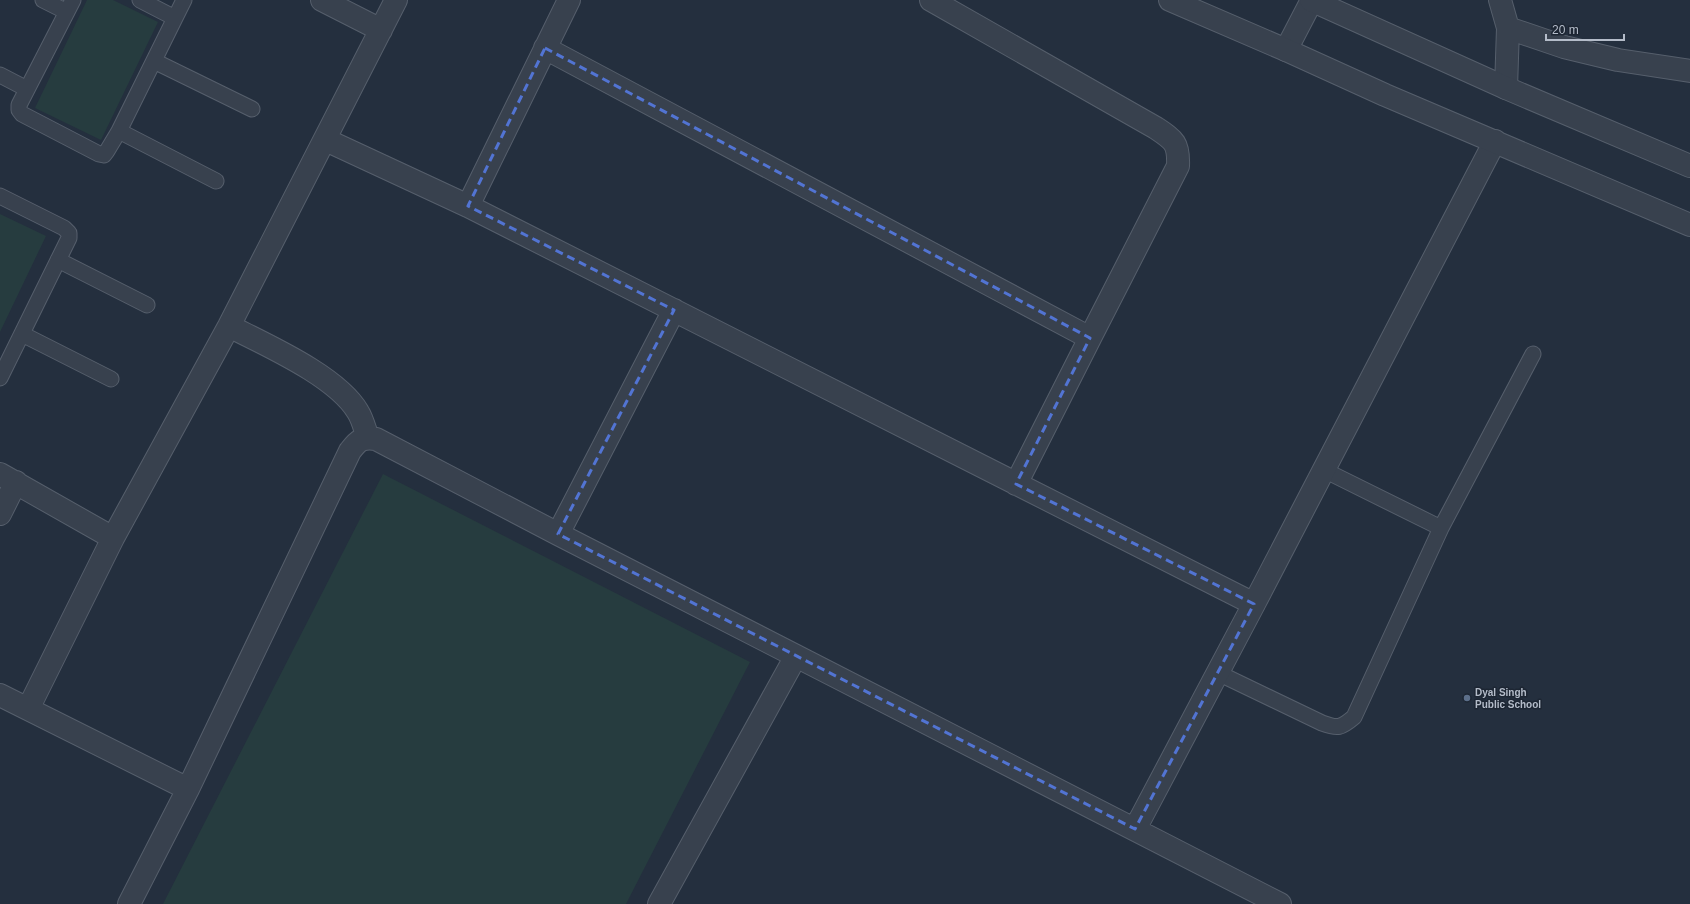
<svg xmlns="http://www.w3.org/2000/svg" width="1690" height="904" font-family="Helvetica,sans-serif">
	<rect width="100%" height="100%" fill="#242f3e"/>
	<!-- green -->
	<path fill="#263c3f" d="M87 0H113L158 22 101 140 35 108Z
		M0 214 46 236 0 332Z
		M383 474 750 662 626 904H163Z"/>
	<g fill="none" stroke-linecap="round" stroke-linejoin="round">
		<defs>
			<path id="service" d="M43 0 67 12
				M73 0 19 105V110L22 114 99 154 104 155 107 151 119 131 175 18 140 0
				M175 18 184 0
				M154 61 252 109
				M0 75 27 89
				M119 131 216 181
				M0 196 64 228 69 233V238L0 378
				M58 260 147 305
				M22 334 111 379
				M1324 470 1441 528
				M1218 673 1322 723C1338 729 1341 728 1354 717L1441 528 1533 354"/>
			<path id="minor" d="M322 0 381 30
				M931 0 1156 128C1174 140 1179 143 1178 166L1090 338
				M1500 0 1508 28 1506 88
				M1508 28 1564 47 1618 60 1690 71
				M545 48 1090 338 1016 484
				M1286 50 1312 0
				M326 140 468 206 1254 604
				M468 206 569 0
				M229 326C266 345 337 376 358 412 363 420 365 430 368 438
				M0 474 113 538
				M0 514 16 482
				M558 534 674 310
				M0 695 188 789
				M28 709 113 538 229 326 396 0
				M1135 829 1254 604 1495 141
				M129 904 188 789 350 451C358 441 361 437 376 439L558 534 1280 904
				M659 904 796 656"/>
			<path id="tertiary" d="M1170 0 1286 50 1385 95 1690 225
				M1311 0 1506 88 1690 166"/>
		</defs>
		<!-- service casing -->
		<use href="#service" stroke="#565f6c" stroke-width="17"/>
		<!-- minor casing -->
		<use href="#minor" stroke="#565f6c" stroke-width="24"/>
		<!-- tertiary casing -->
		<use href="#tertiary" stroke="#565f6c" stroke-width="24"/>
		<!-- service -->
		<use href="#service" stroke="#38414e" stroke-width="15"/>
		<!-- minor -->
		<use href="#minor" stroke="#38414e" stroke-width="22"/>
		<!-- tertiary -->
		<use href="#tertiary" stroke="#38414e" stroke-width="22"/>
	</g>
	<!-- marked area -->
	<path fill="none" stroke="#5274d3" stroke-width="3" stroke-dasharray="8 5" stroke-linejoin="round" d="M545 48 1090 338 1016 484 1254 604 1135 829 558 534 674 310 468 206Z"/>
	<!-- markers -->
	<circle fill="#5c6f8a" stroke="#1d2633" stroke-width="1.5" cx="1467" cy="698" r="4"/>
	<g text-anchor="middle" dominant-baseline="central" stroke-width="3" stroke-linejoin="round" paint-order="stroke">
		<!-- poi labels -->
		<g font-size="10" font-weight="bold" fill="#b4bcc9" stroke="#1d2633" text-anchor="start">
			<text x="1475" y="692">Dyal Singh<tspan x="1475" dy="12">Public School</tspan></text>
		</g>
	</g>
	<!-- scale -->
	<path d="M1546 34v6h78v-6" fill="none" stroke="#b4bcc9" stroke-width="2"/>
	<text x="1552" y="34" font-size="12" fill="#b4bcc9" stroke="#1d2633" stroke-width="3" paint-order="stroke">20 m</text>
</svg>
